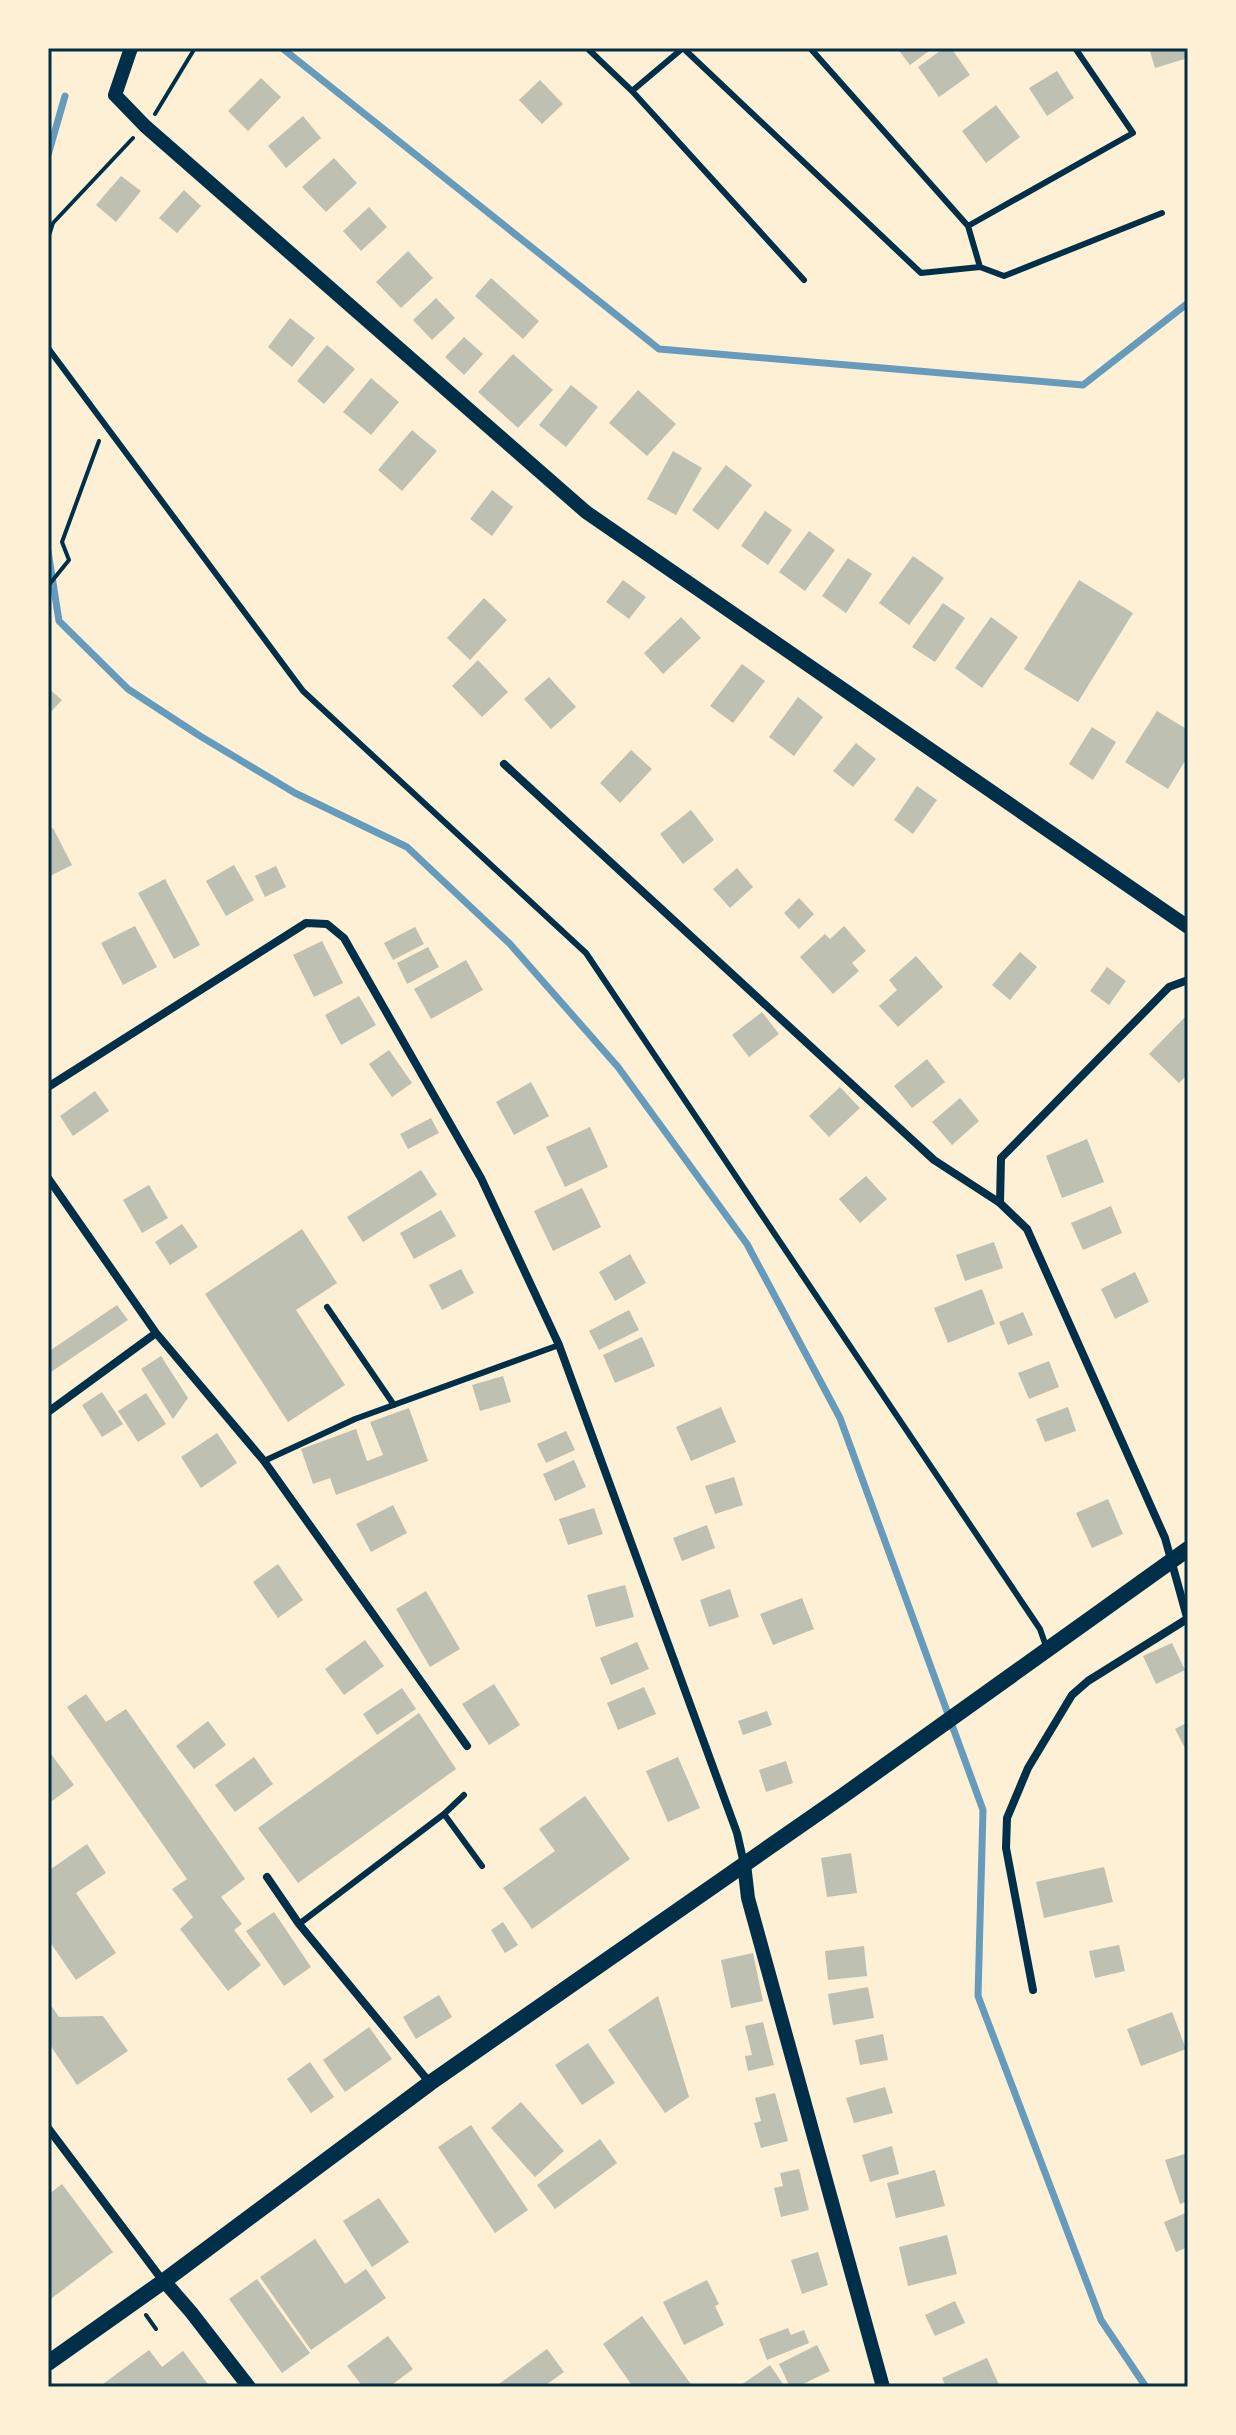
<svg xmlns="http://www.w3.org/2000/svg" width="1236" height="2435" font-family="'PT Sans Narrow',sans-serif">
	<rect width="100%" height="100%" fill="#fdf0d5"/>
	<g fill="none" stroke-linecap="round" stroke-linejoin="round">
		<!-- stream -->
		<path stroke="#669bbc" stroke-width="7" d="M282 48 659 349 1083 385 1188 303
			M48 155 65 96
			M48 551 59 621 128 689 200 736 295 793 407 847 510 944 618 1067 747 1244 840 1418 983 1810 978 1996 1101 2320 1146 2387"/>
	</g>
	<!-- building -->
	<path fill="#bec0b2" d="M897 48H933L910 65Z
		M944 48H951L970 75 939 97 918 67Z
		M1149 48H1186L1188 58 1155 68Z
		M1057 71 1074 98 1047 116 1029 88Z
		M261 78 281 97 248 131 228 111Z
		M540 80 563 104 542 124 519 100Z
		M996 105 1020 137 986 163 962 131Z
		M303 116 321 138 286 168 268 146Z
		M334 158 357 183 326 212 302 187Z
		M121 176 141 191 116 222 96 205Z
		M184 190 201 206 177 233 159 218Z
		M369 207 387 227 361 251 343 231Z
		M408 251 433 278 401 308 376 282Z
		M491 278 539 321 523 339 475 296Z
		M436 298 455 318 432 340 413 320Z
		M290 318 315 338 292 367 268 347Z
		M464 337 483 354 464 375 445 357Z
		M327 345 355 369 324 404 297 381Z
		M513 354 553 390 518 428 478 392Z
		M371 378 399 402 371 435 343 412Z
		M571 385 598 407 566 447 539 425Z
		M638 390 676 424 647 456 609 423Z
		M412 430 437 451 402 491 378 470Z
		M673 451 702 468 676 515 647 499Z
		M726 465 752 485 718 530 692 510Z
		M492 490 513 507 492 536 470 519Z
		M765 511 792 530 768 565 741 546Z
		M809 531 835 550 805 591 779 572Z
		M913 556 944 578 909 625 879 603Z
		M848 558 872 574 846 613 822 596Z
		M623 580 646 597 629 619 606 602Z
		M1079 580 1133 613 1078 702 1024 669Z
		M484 598 507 620 470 660 447 638Z
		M943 603 965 618 935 662 912 647Z
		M681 617 701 638 663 674 644 653Z
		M991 617 1018 637 982 688 955 668Z
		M478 660 508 692 482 717 452 686Z
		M742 664 765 681 733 723 710 706Z
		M549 677 576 707 551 729 524 699Z
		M48 688 62 700 48 715Z
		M798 697 823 717 794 756 769 737Z
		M1157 711 1188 730V756L1168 789 1125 762Z
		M1092 727 1116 742 1093 780 1069 764Z
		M856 743 876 759 853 787 833 771Z
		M631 750 652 769 620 803 600 783Z
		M917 786 937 800 913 834 894 820Z
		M691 810 714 840 683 864 660 834Z
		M53 828 72 865 48 877V830Z
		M234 865 254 900 226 916 206 881Z
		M276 866 286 887 265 897 255 876Z
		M737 868 753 887 730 908 713 889Z
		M165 879 200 945 174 959 138 893Z
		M799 898 814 914 799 929 784 913Z
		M135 926 157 967 123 985 101 943Z
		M844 926 866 951 852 963 859 971 833 994 800 957 825 934 830 939Z
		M415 927 424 944 393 960 384 943Z
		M322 941 343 983 314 997 293 955Z
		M428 947 439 967 407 984 397 963Z
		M1020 952 1037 967 1010 1000 992 985Z
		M916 956 943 987 898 1027 879 1006 897 990 889 980Z
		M466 960 483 990 431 1019 414 989Z
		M1107 967 1126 981 1109 1005 1090 991Z
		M359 996 376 1025 341 1045 325 1015Z
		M762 1012 779 1034 749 1057 732 1035Z
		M1185 1017 1188 1020V1074L1179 1083 1149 1054Z
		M389 1050 412 1083 392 1097 369 1064Z
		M927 1059 945 1082 912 1108 894 1086Z
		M531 1082 549 1116 514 1135 496 1102Z
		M840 1087 860 1108 829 1137 809 1116Z
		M95 1091 109 1111 73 1136 60 1116Z
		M960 1098 979 1121 952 1145 932 1122Z
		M431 1118 439 1133 408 1149 400 1134Z
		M590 1127 608 1167 565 1187 546 1147Z
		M1087 1139 1104 1182 1062 1198 1046 1156Z
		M421 1170 437 1195 363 1242 347 1217Z
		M866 1176 887 1199 860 1223 839 1199Z
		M149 1185 168 1218 142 1233 123 1200Z
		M582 1188 601 1227 553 1251 534 1211Z
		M1111 1206 1122 1233 1083 1250 1071 1223Z
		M441 1210 456 1236 414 1259 400 1233Z
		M182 1224 198 1247 170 1265 155 1242Z
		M302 1229 337 1283 296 1310 345 1385 288 1422 205 1294Z
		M994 1242 1003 1268 965 1281 956 1255Z
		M630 1254 646 1283 615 1301 599 1272Z
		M461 1269 474 1293 442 1310 429 1285Z
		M1135 1272 1149 1302 1115 1319 1101 1289Z
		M982 1289 995 1324 948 1343 934 1308Z
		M117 1305 128 1320 48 1374V1352Z
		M629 1310 639 1330 599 1350 589 1331Z
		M1023 1312 1033 1335 1008 1345 999 1322Z
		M642 1337 655 1366 615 1383 603 1355Z
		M161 1356 188 1398 173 1419 141 1369Z
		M1049 1361 1059 1387 1029 1399 1018 1373Z
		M503 1376 511 1402 480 1411 472 1385Z
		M102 1392 123 1424 102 1437 82 1405Z
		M146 1393 166 1424 138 1442 118 1411Z
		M721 1407 736 1442 691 1461 676 1427Z
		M1068 1407 1076 1431 1045 1442 1036 1419Z
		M409 1408 428 1461 336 1495 330 1478 313 1484 301 1449 356 1429 367 1461 383 1455 370 1422Z
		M566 1431 575 1450 546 1463 537 1444Z
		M217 1433 237 1463 201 1488 181 1457Z
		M574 1460 586 1487 555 1501 543 1474Z
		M734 1477 743 1505 715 1514 705 1486Z
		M1108 1499 1123 1534 1092 1548 1076 1513Z
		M393 1505 407 1533 371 1552 356 1524Z
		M594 1508 603 1534 568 1545 559 1519Z
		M707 1525 715 1548 682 1561 673 1538Z
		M278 1564 303 1600 278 1618 253 1582Z
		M625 1585 634 1617 596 1627 587 1595Z
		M730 1589 739 1617 709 1627 700 1600Z
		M426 1591 460 1649 430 1667 396 1609Z
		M802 1598 814 1629 773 1645 760 1614Z
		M365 1640 384 1666 344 1695 325 1669Z
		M637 1642 649 1669 611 1685 600 1658Z
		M1172 1643 1185 1670 1156 1684 1143 1656Z
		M494 1684 520 1725 489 1745 462 1704Z
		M644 1687 656 1714 618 1730 607 1703Z
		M402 1688 416 1709 377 1735 363 1714Z
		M86 1694 106 1722 126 1709 245 1879 221 1897 242 1924 234 1930 261 1965 228 1991 180 1929 193 1917 172 1889 187 1879 67 1707Z
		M767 1711 772 1725 743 1735 738 1721Z
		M419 1713 456 1769 298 1883 258 1828Z
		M208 1721 226 1745 194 1769 176 1746Z
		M1188 1722V1749L1186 1750 1175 1729Z
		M48 1750 74 1785 48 1804Z
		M254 1757 273 1784 235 1812 215 1785Z
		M678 1757 700 1808 668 1822 646 1771Z
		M786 1761 793 1783 766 1792 759 1770Z
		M585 1796 630 1859 532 1929 503 1888 555 1851 539 1829Z
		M87 1844 106 1873 76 1893 116 1953 76 1980 50 1942 48 1943V1871Z
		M851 1853 857 1893 827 1897 821 1858Z
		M1104 1867 1113 1902 1044 1918 1036 1882Z
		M274 1912 311 1967 284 1986 246 1931Z
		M503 1922 518 1945 505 1953 491 1930Z
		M1119 1945 1125 1971 1095 1978 1089 1951Z
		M864 1946 867 1976 828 1980 825 1951Z
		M753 1953 763 2001 731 2008 721 1960Z
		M868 1987 874 2018 833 2025 828 1994Z
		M439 1995 452 2017 416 2039 403 2017Z
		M658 1996 689 2097 665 2113 608 2030Z
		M48 2001 59 2017 103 2016 128 2051 77 2085 48 2042Z
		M1172 2012 1186 2049 1141 2066 1127 2029Z
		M763 2022 774 2065 748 2071 745 2056 752 2055 745 2026Z
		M369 2027 392 2059 345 2092 323 2060Z
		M883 2034 888 2060 860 2065 855 2040Z
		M588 2043 615 2083 582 2105 555 2065Z
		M310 2062 334 2097 311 2113 287 2079Z
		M885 2087 893 2113 854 2123 846 2098Z
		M775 2093 788 2141 761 2148 754 2123 761 2121 755 2098Z
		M521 2102 564 2151 535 2177 491 2128Z
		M471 2125 528 2210 495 2233 438 2147Z
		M600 2139 617 2163 555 2209 537 2185Z
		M892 2146 899 2174 870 2182 862 2155Z
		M1188 2153V2201L1180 2204 1165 2160Z
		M799 2169 809 2210 781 2217 774 2188 783 2186 780 2173Z
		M935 2170 945 2206 896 2218 887 2183Z
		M62 2184 113 2252 48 2301V2195Z
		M379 2198 409 2242 372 2267 343 2221Z
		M1188 2212V2247L1176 2252 1164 2222Z
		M947 2235 957 2274 908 2286 899 2247Z
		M315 2239 345 2284 366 2269 386 2298 311 2350 260 2277Z
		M818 2252 828 2285 802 2294 791 2260Z
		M257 2279 310 2353 282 2373 229 2299Z
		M707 2280 719 2304 715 2306 724 2325 684 2345 663 2302Z
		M955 2301 965 2323 935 2336 925 2315Z
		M642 2316 693 2387H633L603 2344Z
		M788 2328 791 2335 804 2330 809 2343 767 2360 759 2339Z
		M388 2336 413 2369 389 2387H363L347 2366Z
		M817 2345 830 2371 797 2387H790L779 2364Z
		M547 2349 564 2372 543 2387H495Z
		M149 2350 162 2367 183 2351 210 2387H99Z
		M987 2358 1000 2387H946L942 2378Z
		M770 2365 785 2387H738Z"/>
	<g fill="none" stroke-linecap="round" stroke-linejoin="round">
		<!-- path -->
		<path stroke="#003049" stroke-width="4" d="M155 114 195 48
			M48 239 53 223 133 138
			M48 586 69 560 62 542 99 441
			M146 2315 156 2329"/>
		<!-- service -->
		<path stroke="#003049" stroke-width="6" d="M587 48 632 91
			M683 48 921 273 980 267 1004 276 1162 213
			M683 48 632 91 804 280
			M810 48 968 226 1133 133 1075 48
			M968 226 980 267
			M48 348 303 691 586 953 1040 1629 1047 1649
			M327 1307 394 1405
			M264 1461 355 1419 559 1345
			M444 1814 482 1866
			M299 1924 444 1814 464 1795"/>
		<!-- minor -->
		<path stroke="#003049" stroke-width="8" d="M504 764 934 1160 1000 1203 1027 1229 1165 1538 1188 1621
			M48 1087 306 923 327 924 344 938 481 1178 559 1345 737 1833 744 1864
			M48 1178 156 1333 264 1461 467 1746
			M1000 1203 1001 1158 1169 987 1188 980
			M48 1412 156 1333
			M267 1877 299 1924 430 2083
			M1033 1990 1006 1848 1007 1818 1028 1768 1072 1695 1088 1681 1187 1619
			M48 2128 163 2281"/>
		<!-- tertiary -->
		<path stroke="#003049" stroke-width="14" d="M131 48 115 95 145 126 586 512 1188 927
			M744 1864 748 1898 883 2387
			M164 2281 191 2312 249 2387"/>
		<!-- secondary -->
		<path stroke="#003049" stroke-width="16" d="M48 2363 164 2281 430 2083 844 1795 1188 1549"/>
	</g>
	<!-- border -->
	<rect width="1236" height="2435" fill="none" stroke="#fdf0d5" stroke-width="100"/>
	<rect x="50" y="50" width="1136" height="2335" fill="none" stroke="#003049" stroke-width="3"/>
</svg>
